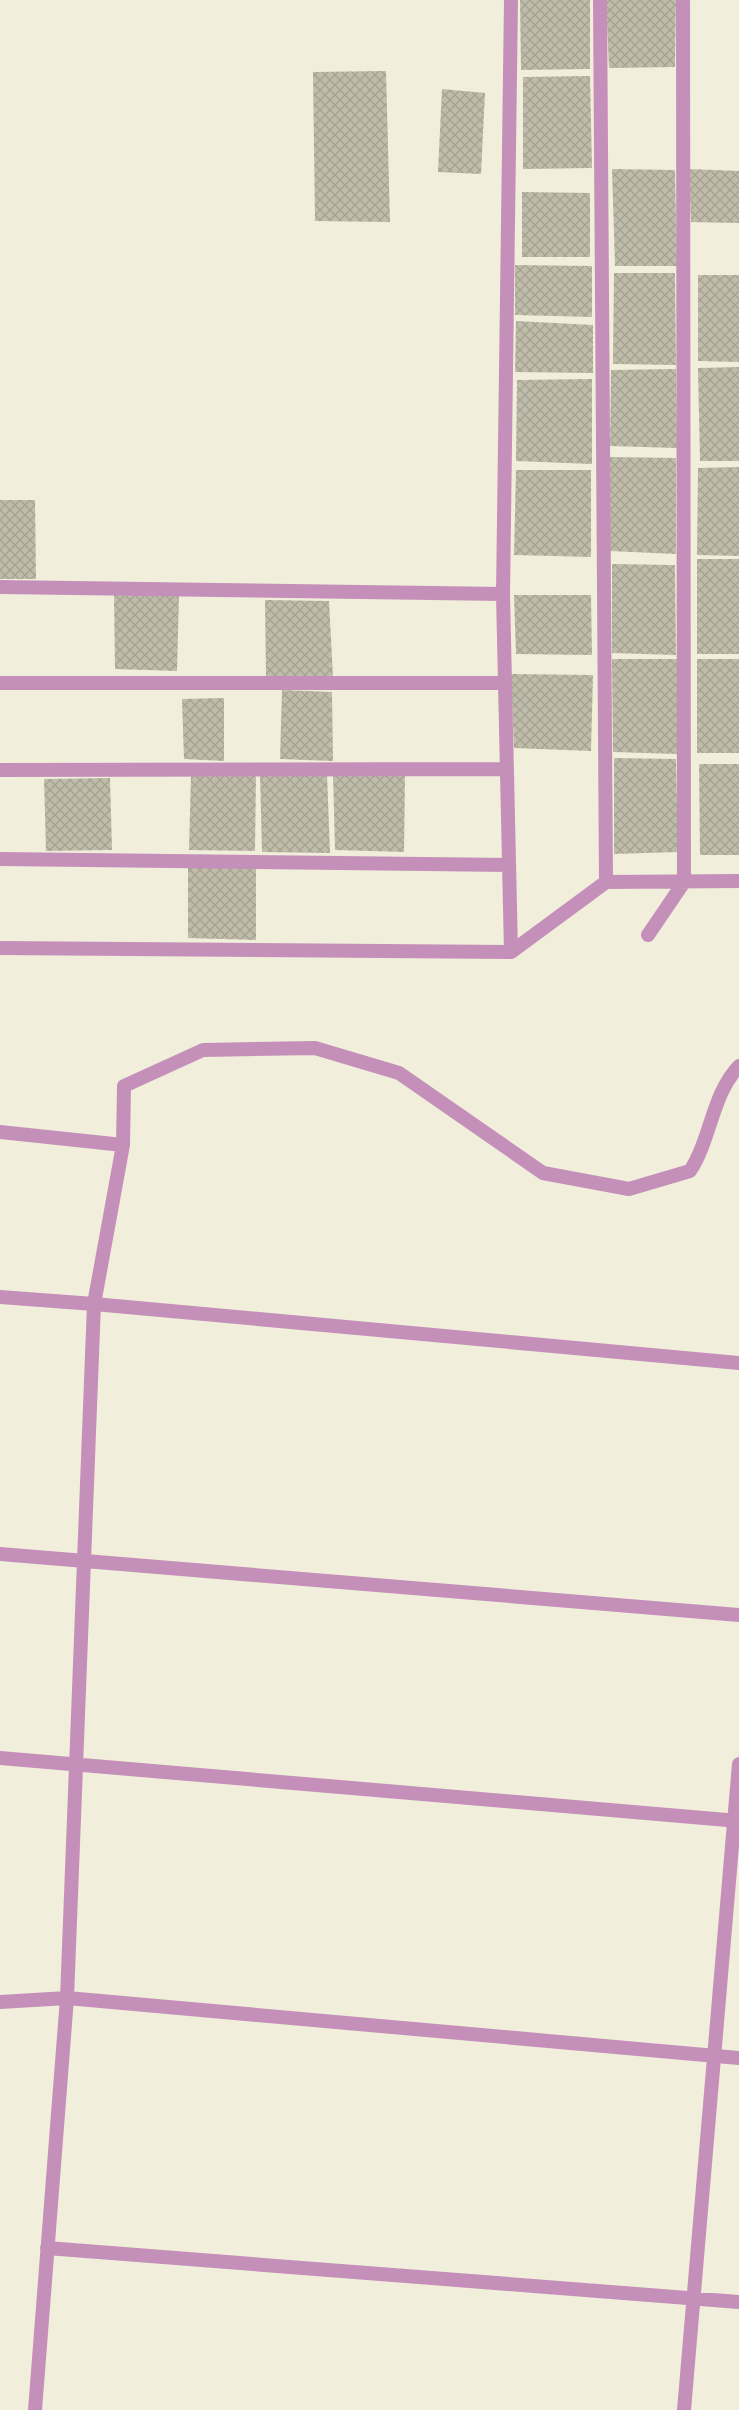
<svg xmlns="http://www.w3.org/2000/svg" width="739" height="2410" font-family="'Roboto Condensed',sans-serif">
	<defs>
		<pattern id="building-cross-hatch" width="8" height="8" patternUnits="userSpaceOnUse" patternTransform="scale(1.25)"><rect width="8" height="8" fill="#bfbcaa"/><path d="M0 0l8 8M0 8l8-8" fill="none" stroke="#a4a192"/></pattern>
	</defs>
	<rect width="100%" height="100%" fill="#f1eedb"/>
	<!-- building -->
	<path fill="url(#building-cross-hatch)" d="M520 0H590V69L521 70Z
		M606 0H676L675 67 609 68Z
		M386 71 390 222 315 221 313 72Z
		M590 76 592 168 523 169V77Z
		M442 89 485 93 481 174 438 172Z
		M612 169 675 170 677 266H615Z
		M689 169 739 171V223L691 222Z
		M522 192 590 193V257H522Z
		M515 265 592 266V317L515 315Z
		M614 273H675L676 365 613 364Z
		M698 275H739V362L698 361Z
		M516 321 593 325V373L515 372Z
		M739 367V461H700L698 368Z
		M676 369 677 448 610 446 611 370Z
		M592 379V464L516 461 517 380Z
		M608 457 676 458V554L610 551Z
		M739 467V556L697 555 698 468Z
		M516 470H591V557L514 555Z
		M0 500H35L36 579H0Z
		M697 559H739V654H697Z
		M612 564 675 565 676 655 612 653Z
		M114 595 179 596 177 671 115 669Z
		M514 595H591L592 655 516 654Z
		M265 600 329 601 333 677H266Z
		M612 659H678V754L613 752Z
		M697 659H739V753H697Z
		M511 674 593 675 591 751 514 748Z
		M282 690 332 692 333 761 280 759Z
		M224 698V761L184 759 182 699Z
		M614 758 676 759 678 852 614 854Z
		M699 764H739V855H700Z
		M260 773 327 774 330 853 262 852Z
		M333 773 405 774 404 852 335 850Z
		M191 774 256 776 255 851 189 850Z
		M110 778 112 850 46 851 44 779Z
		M188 866 256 867V940L188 938Z"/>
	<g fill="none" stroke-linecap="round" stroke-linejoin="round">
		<!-- minor -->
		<path stroke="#c490b9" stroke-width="14" d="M600 0 606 882
			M0 587 503 594
			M0 683H505
			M0 770 507 769
			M0 859 509 865
			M648 935 684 882 683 0
			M0 948 511 952 503 594 511 0
			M511 952 606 882 739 881
			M0 1132 123 1145
			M0 1297 94 1304 739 1363
			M0 1554 739 1615
			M0 1758 739 1821
			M0 2002 67 1998 739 2058
			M47 2248 739 2302
			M35 2410 67 1998 94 1304 123 1145 124 1086 203 1050 315 1048 399 1073 543 1173 629 1189 690 1171C711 1139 712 1094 739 1066
			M684 2410 739 1764"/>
	</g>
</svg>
